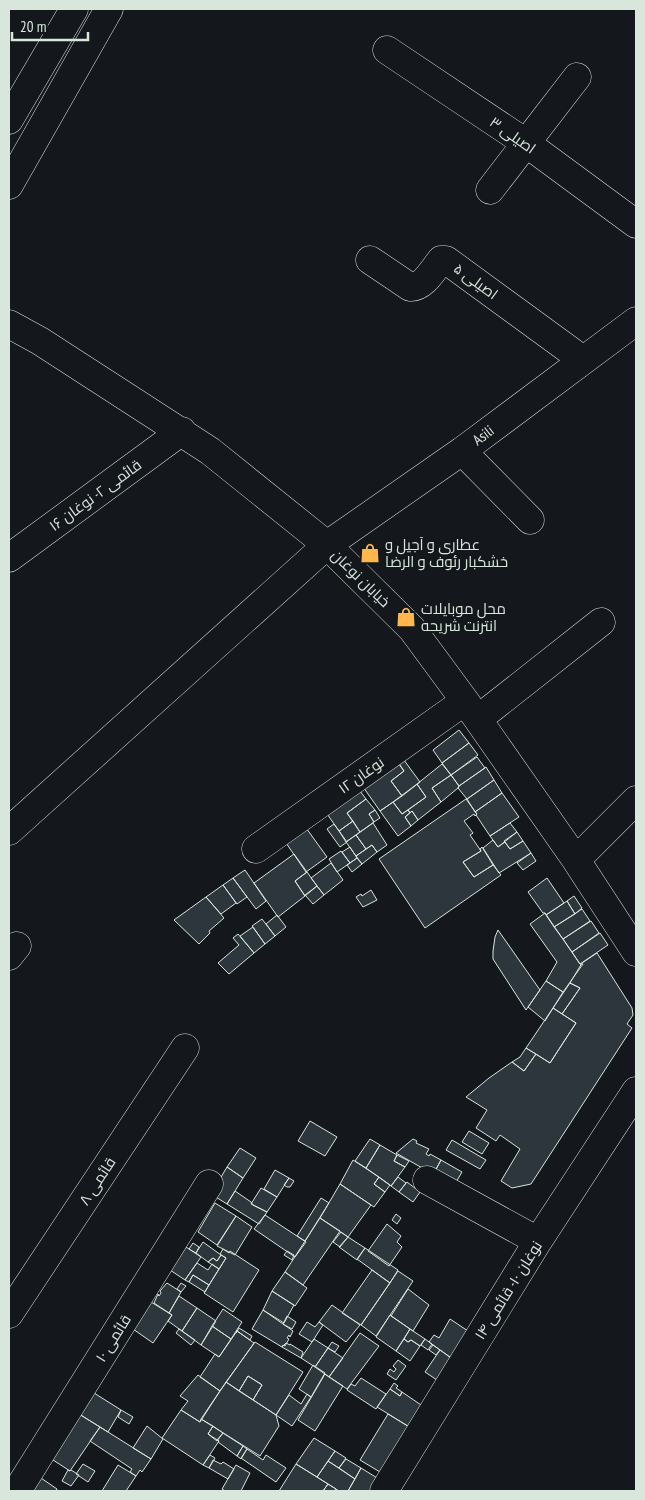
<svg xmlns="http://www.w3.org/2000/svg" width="645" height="1500" font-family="'PT Sans Narrow',Cairo,sans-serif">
	<rect width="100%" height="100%" fill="#14181c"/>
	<!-- building -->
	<path fill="#2c363c" stroke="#d8e6dc" d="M459 730 469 743 442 763 433 750Z
		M469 743 478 755 451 775 442 763Z
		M401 756 420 782 402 796 391 781 404 771 396 759Z
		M477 757 485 768 459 786 451 775Z
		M395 759 404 771 391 781 402 796 380 811 361 784Z
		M442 764 451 775 432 788 441 802 418 820 412 811 410 813 408 810 426 797 417 784Z
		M486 767 494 780 467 799 458 788 459 786Z
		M451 775 459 786 458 788 441 802 432 788Z
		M494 780 502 793 475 812 467 799Z
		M417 784 426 797 402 814 393 802Z
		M357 787 366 799 347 813 353 821 339 831 325 811Z
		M502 793 519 817 490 836 476 815 477 814 475 812Z
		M366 799 375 810 369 814 374 822 360 832 347 813Z
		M466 799 477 814 475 816 474 814 464 821 473 833 470 835 481 851 463 862 474 877 493 865 501 875 425 928 379 859Z
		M393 802 402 814 408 810 410 813 405 817 411 826 398 836 380 811Z
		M375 810 380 818 374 822 369 814Z
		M412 811 418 820 411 826 405 817Z
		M353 821 360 832 346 842 339 831Z
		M373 823 387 845 377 852 372 845 366 849 356 835Z
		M510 823 517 832 498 847 490 836Z
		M334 824 347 842 340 847 327 829Z
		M304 825 327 857 306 872 284 840Z
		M517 832 523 841 510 849 504 841Z
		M356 835 366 849 356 856 346 842Z
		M493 840 498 847 505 842 510 849 523 841 531 853 499 873 483 848Z
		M372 845 377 852 362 864 356 856Z
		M350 847 357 858 350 863 342 852Z
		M482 847 493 865 474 877 463 862 481 851 480 849Z
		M341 851 350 863 337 872 329 859Z
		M531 853 536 861 523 870 517 863Z
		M294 854 307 872 295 881 305 896 278 917 254 883Z
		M357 858 362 864 352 872 347 865Z
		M331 863 343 880 324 895 311 878Z
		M245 870 266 901 256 909 233 878Z
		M307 872 317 886 305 896 295 881Z
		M233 878 247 897 237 904 223 885Z
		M547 878 564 903 546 915 545 913H543L528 892Z
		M223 885 236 903 221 914 206 897Z
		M317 886 324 895 313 904 305 895Z
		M371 890 377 900 363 907 356 897 361 894 362 896Z
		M574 896 582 908 575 914 567 901Z
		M206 897 224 918 209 931 210 933 199 944 174 920Z
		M567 901 575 914 554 927 546 915Z
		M582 909 590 921 563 939 554 927Z
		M545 913 580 964H583L563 992 546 981 557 962 530 924Z
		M277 915 286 927 275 936 266 924Z
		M262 919 275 936 265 944 252 926Z
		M591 921 599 933 572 952 563 939Z
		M253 927 265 944 254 953 240 936Z
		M498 930 540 990 526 1010 493 959V951L495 937Z
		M600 933 608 945 580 964 572 952Z
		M238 934 254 953 229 974 218 963 239 945 233 938Z
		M597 953 632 1008 633 1015 627 1024 632 1028 531 1184 512 1188 501 1181 520 1149 500 1135 496 1141 476 1128 487 1110 466 1097 489 1078 512 1062 524 1071 536 1054 550 1063 576 1023 562 1014 580 988 570 983 582 963Z
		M546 981 563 992 545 1021 528 1007Z
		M570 983 580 988 562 1014 553 1008Z
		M553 1008 576 1023 550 1063 526 1048Z
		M526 1048 536 1054 524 1071 512 1062 520 1057Z
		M310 1121 337 1137 325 1156 298 1141Z
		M469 1131 489 1143 482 1154 462 1142Z
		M370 1139 380 1145 366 1168 355 1161Z
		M413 1139 417 1141 416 1143 429 1149 426 1154 429 1156 430 1154 441 1160 434 1173H431L396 1153Z
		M452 1140 486 1160 480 1169 446 1150Z
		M380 1145 397 1155 394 1161 405 1167 391 1186 366 1168Z
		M240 1148 256 1158 243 1178 227 1167Z
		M397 1155 409 1161 405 1167 394 1161Z
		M353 1160 379 1177 374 1184 385 1192 374 1207 340 1184Z
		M441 1160 462 1172 455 1184 434 1173Z
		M227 1167 243 1178 227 1204 211 1194Z
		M275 1170 289 1178 277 1197 264 1189Z
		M379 1177 390 1185 385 1192 374 1184Z
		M398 1177 406 1183 399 1192 391 1186Z
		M289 1178 294 1181 290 1187H287L284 1185Z
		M407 1182 420 1192 413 1202 399 1192Z
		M340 1184 371 1205 348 1237 320 1218Z
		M261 1188 277 1197 267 1212 251 1204Z
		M235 1191 251 1202 253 1205 267 1212 259 1224 227 1204Z
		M321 1198 329 1203 305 1241 297 1236Z
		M215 1203 236 1216 217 1245 198 1232Z
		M396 1214 401 1218 397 1224 392 1220Z
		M265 1215 306 1242 295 1257 254 1229Z
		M236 1216 252 1227 235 1255 217 1246Z
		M320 1218 340 1231 303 1285 285 1272Z
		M387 1224 401 1236 397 1242 402 1247 389 1266 368 1251Z
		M341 1232 348 1237 340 1247 333 1242Z
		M348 1237 365 1248 357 1260 339 1247Z
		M203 1242 221 1255 217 1261 213 1258 208 1262 196 1253Z
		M193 1243 199 1247 196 1253 189 1249Z
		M186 1247 201 1257 185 1280 170 1270Z
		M365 1248 398 1270 390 1283 357 1259Z
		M223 1249 229 1253 230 1251 259 1270 233 1312 204 1293 226 1258 220 1254Z
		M287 1251 294 1255 292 1260 284 1255Z
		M221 1255 226 1258 219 1269 208 1262 213 1258 217 1261Z
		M197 1263 208 1270 212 1264 219 1269 209 1285 193 1275 189 1282 185 1280Z
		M372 1270 390 1283 361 1325 342 1313Z
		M398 1271 413 1281 376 1336 361 1325Z
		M285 1272 307 1288 295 1306 272 1291Z
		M193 1275 209 1285 205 1292 189 1282Z
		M167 1283 181 1292 169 1313 154 1303 158 1294 159 1296 161 1293 160 1291Z
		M181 1283 186 1286 181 1292 177 1289Z
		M408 1289 429 1305 413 1331 391 1316Z
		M272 1291 294 1305 284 1323 263 1310Z
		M179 1296 197 1308 182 1331 168 1321 172 1315 169 1313Z
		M151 1302 172 1315 153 1343 133 1329Z
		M332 1305 360 1325 346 1342 319 1322Z
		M197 1308 216 1321 201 1345 182 1331Z
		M223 1309 242 1322 231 1339 212 1326Z
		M263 1310 293 1331 290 1337 289 1335 287 1338 289 1339 285 1346 283 1345 282 1347 252 1329Z
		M390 1315 410 1329 396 1351 376 1337Z
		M287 1316 296 1322 292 1329 283 1324Z
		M450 1319 471 1333 454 1360 429 1342 434 1335 439 1338Z
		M307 1322 315 1327 319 1322 323 1325 312 1342 299 1334Z
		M212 1326 231 1339 219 1357 201 1345Z
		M239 1328 252 1336 250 1340 237 1331 236 1333Z
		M179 1329 195 1340 191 1345 176 1333Z
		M410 1329 425 1339 420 1346 411 1340 408 1342 404 1339Z
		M237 1331 254 1343 220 1391 200 1377 215 1354 219 1357Z
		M360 1333 379 1346 347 1389 329 1377Z
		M314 1339 328 1348 315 1367 301 1358Z
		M404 1339 408 1342 411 1340 420 1346 410 1361 396 1351Z
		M425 1339 432 1344 428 1350 421 1345Z
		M255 1342 303 1372 276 1415 253 1400 262 1385 261 1384 248 1376 239 1391 226 1382Z
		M332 1342 339 1346 335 1352 328 1348Z
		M286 1343 290 1345V1344L303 1352 301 1358 282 1347Z
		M433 1345 440 1350 436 1355 429 1350Z
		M328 1348 343 1358 329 1377 315 1367Z
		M440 1350 454 1360 440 1382 425 1372Z
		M398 1360 406 1366 396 1380 387 1374 390 1369 394 1372 396 1369 393 1366Z
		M313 1365 325 1373 311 1397 299 1389Z
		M325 1374 343 1386 315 1431 298 1420Z
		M198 1375 220 1391 200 1422 181 1410 188 1401 180 1396Z
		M248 1376 262 1385 253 1400 239 1391Z
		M361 1378 386 1394 376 1409 347 1390 351 1384 355 1386Z
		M226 1382 276 1415 279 1426 260 1456 201 1419Z
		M394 1383 398 1386 396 1388 402 1392 400 1396 390 1389Z
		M390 1389 400 1396 402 1392 424 1407 411 1428 377 1407Z
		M94 1393 121 1410 108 1432 79 1414Z
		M307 1394 311 1397 292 1426 276 1415 289 1395 301 1404Z
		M121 1410 133 1417 129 1424 118 1417Z
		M181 1410 200 1422 201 1419 213 1426 208 1434 219 1441 203 1465 162 1438Z
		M79 1414 100 1427 70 1471 50 1458Z
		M388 1414 411 1428 385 1475 360 1460Z
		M147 1426 163 1439 151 1459 133 1448Z
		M213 1426 223 1433 217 1441 208 1434Z
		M100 1427 151 1459 142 1472 140 1470 136 1476 130 1472 132 1469 90 1441Z
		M223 1433 243 1446 237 1456 218 1442 219 1441 217 1440Z
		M314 1438 335 1451 317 1477 296 1464Z
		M243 1446 247 1449 241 1459 237 1456Z
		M247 1449 263 1460 266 1455 286 1468 276 1482 241 1458Z
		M335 1451 346 1458 339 1468 328 1461Z
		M210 1455 215 1458 209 1468 203 1465Z
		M346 1459 361 1468 355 1479 339 1468Z
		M213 1460 221 1464 223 1462 234 1469 228 1479 209 1468Z
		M328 1461 355 1479 348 1491H339L317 1477Z
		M83 1464 95 1471 88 1482 76 1474Z
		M296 1464 328 1484 323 1491H279Z
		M118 1465 136 1476 126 1491H102Z
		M236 1465 250 1473 241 1491H225L222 1489Z
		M361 1468 382 1481 375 1491H348Z
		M68 1470 70 1471 71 1470 79 1475 71 1486 62 1481Z
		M38 1476 57 1489 56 1491H29Z
		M328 1484 336 1489 335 1491H323Z"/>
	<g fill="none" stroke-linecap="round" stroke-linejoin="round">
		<defs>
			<path id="minor" d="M387 50 526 143 636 224
				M490 190 577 77
				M370 260 410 287C423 288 433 270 441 260H446L583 360
				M9 324 40 341 210 451 327 545 412 629 465 701 576 860 636 952
				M462 451 530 520
				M9 558 182 431
				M478 719 601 622
				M9 831 327 545 462 451 636 321
				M256 849 465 701
				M576 860 636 800
				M9 956 17 946
				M427 1180 538 1241
				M9 1314 185 1048
				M17 1491 209 1184
				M384 1491 538 1241 636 1091"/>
			<path id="major" d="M9 120 74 9
				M9 185 109 9"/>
		</defs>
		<!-- minor casing -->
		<use href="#minor" stroke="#d8e6dc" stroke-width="29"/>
		<!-- major casing -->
		<use href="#major" stroke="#d8e6dc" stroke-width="29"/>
		<!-- minor -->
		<use href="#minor" stroke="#14181c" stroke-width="28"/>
		<!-- major -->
		<use href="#major" stroke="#14181c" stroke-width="28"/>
	</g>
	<!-- icons -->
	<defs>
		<symbol id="shop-bare" viewBox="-9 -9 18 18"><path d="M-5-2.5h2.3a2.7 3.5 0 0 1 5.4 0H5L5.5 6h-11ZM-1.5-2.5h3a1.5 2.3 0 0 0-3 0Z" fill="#ffb74d" stroke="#14181c" stroke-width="2.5" paint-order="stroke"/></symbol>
	</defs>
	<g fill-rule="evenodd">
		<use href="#shop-bare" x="356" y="539" width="28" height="28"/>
		<use href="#shop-bare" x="392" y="603" width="28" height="28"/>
	</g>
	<g text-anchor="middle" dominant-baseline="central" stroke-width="4" stroke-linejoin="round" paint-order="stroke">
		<!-- street labels -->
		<g font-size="15" fill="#d8e6dc" stroke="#14181c">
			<text transform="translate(513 135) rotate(35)">اصیلی ۳</text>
			<text transform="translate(476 281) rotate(36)">اصیلی ۵</text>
			<text transform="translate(483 435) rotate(-37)">Asili</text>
			<text transform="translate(95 495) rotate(-36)">قائمی ۲- نوغان ۱۶</text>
			<text transform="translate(361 578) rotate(44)">خیابان نوغان</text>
			<text transform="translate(361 775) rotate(-35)">نوغان ۱۲</text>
			<text transform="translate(97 1181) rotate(-57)">قائمی ۸</text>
			<text transform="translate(508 1290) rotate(-58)">نوغان ۱۰- قائمی ۱۴</text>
			<text transform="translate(113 1338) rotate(-58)">قائمی ۱۰</text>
		</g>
		<!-- poi labels -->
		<g font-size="15" fill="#d8e6dc" stroke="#14181c" text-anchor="start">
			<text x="385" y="544">عطاری و آجیل و<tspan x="385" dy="17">خشکبار رئوف و الرضا</tspan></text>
			<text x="421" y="608">محل موبايلات<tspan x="421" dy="17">انترنت شريحه</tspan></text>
		</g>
	</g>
	<!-- border -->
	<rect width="645" height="1500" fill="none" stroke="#d8e6dc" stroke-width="20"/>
	<!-- scale -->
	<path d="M12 32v8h76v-8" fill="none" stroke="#d8e6dc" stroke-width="2.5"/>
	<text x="20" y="32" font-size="15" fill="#d8e6dc" stroke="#14181c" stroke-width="4" paint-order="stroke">20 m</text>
</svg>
